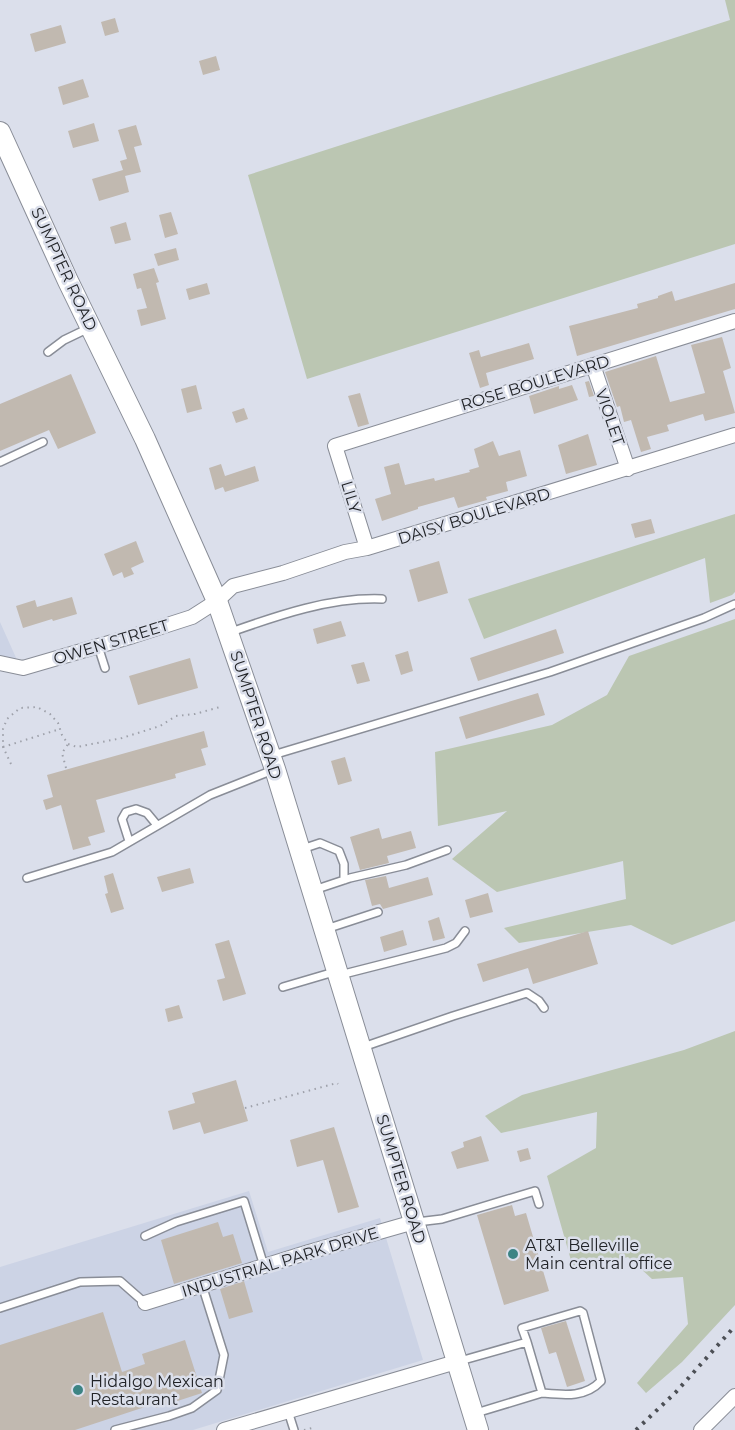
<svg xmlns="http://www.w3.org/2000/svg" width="735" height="1430" font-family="Montserrat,sans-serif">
	<rect width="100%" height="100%" fill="#dbdfeb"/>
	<!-- built -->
	<path fill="#ccd3e5" d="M0 622 17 660 0 665Z
		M249 1191 268 1252 380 1218 423 1360 193 1430H0V1267Z"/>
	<!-- green -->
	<path fill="#bbc6b2" d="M725 0H735V244L307 379 248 175 730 20Z
		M735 514V592L732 595 710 603 705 558 484 639 468 599Z
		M735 619V921L672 945 631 925 519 943 504 928 626 899 623 861 497 892 452 859 507 811 438 826 435 752 552 725 607 695 629 656Z
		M735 1031V1305L682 1362 646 1393 637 1383 688 1324 683 1277 652 1279 628 1257 574 1271 547 1176 596 1148 597 1112 501 1133 485 1116 522 1095 684 1050Z"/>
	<!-- building -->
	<path fill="#c1b9b0" d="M115 18 119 32 105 36 101 22Z
		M61 25 66 43 35 52 30 34Z
		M216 56 220 70 203 75 199 61Z
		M83 79 89 97 63 105 58 87Z
		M94 123 99 141 73 148 68 131Z
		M136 125 142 145 134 147 141 172 125 176 129 192 99 201 92 179 123 170 120 161 127 159 118 130Z
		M171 212 178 234 165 238 159 215Z
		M126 222 131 240 115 244 110 227Z
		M176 248 179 260 158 266 154 254Z
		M154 268 159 282 156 283 166 319 141 326 137 310 147 308 141 288 137 289 133 274Z
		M207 283 210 294 189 300 186 289Z
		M735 283V309L577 356 569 326 638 308 637 304 658 298V296L672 291 675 301Z
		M722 337 731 368 723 371 735 413 705 421 703 414 667 425 669 431 647 437 651 449 641 452 631 420 624 422 620 406 617 407 605 372 656 356 670 402 705 393 691 345Z
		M529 343 534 359 486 373 489 385 480 388 469 353 479 350 481 357Z
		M71 374 96 433 58 449 49 430 0 451V404Z
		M589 381 594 396 589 397 585 382Z
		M196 385 202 409 187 413 181 389Z
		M572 385 578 400 534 414 529 396 559 386V389Z
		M360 393 369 424 358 427 348 396Z
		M244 408 248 419 236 423 232 412Z
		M588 434 597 465 566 474 558 445Z
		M493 441 499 456 520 450 527 476 506 482 508 491 486 497 487 500 458 508 454 497 418 507V509L382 521 375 499 391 494 384 467 399 463 405 485 434 478 435 481 470 472 469 470 479 467 474 449Z
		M221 464 225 476 255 466 259 481 225 492 223 487 215 490 209 468Z
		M651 519 655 533 635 538 631 524Z
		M136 541 144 562 131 568 134 574 124 578 122 572 113 576 104 554Z
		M439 561 448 593 418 602 409 570Z
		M72 597 77 614 53 621 52 619 23 628 16 606 35 600 37 607Z
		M341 621 346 636 317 644 313 629Z
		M556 629 564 653 478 681 470 658Z
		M408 651 413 671 401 675 395 655Z
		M190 658 198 688 138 705 129 676Z
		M364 662 370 681 357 684 351 665Z
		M538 693 545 715 466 739 459 717Z
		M204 731 208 747 201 749 206 765 175 774 176 778 96 800 105 832 88 837 91 845 73 850 61 805 46 810 43 800 53 797 47 775Z
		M345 757 352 781 338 785 331 761Z
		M379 828 382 839 411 831 416 848 387 856 389 863 360 870 350 837Z
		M190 868 194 883 162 892 157 877Z
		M113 873 124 909 111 913 105 894 108 893 104 876Z
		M386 876 389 888 428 877 433 895 383 909 380 904 372 906 365 880Z
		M488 893 493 912 470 918 465 900Z
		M439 917 445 938 433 941 428 921Z
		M403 930 407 945 384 952 380 937Z
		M588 931 598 964 533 984 528 968 483 982 477 964Z
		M229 940 246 994 223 1001 217 980 225 978 215 944Z
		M179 1005 183 1018 168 1022 165 1009Z
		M236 1080 248 1121 204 1134 200 1122 173 1130 168 1111 195 1103 192 1093Z
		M334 1127 359 1207 338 1213 323 1160 297 1167 290 1140Z
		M481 1136 489 1161 457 1169 451 1152 464 1147 463 1142Z
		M528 1148 531 1159 520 1162 517 1151Z
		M512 1205 515 1216 526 1213 549 1291 504 1305 477 1215Z
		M218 1222 223 1237 233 1234 242 1263 174 1284 161 1240Z
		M244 1281 253 1312 229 1319 220 1289Z
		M103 1312 122 1372 145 1364 142 1354 185 1340 202 1393 156 1408 154 1404 75 1430H0V1345Z
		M566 1321 585 1381 567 1387 556 1352 549 1354 541 1328Z"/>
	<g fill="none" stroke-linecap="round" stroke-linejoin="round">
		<defs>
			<path id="lane" d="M48 352 64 340 89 328
				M0 462 43 442
				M231 632C279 615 331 597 382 599
				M98 646 105 668
				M273 755 550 672 704 618 735 604
				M129 841 122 819 126 812 136 809 147 813 157 825
				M302 849 320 843 339 851 344 864V880
				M27 878 112 852 210 795 273 770
				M314 890 350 878 406 865 447 850
				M326 929 378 912
				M340 975 446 948 456 943 465 931
				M283 987 334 972
				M363 1047 453 1016 527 993 539 1001 544 1008
				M417 1222 442 1219 535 1191 539 1204
				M145 1236 176 1222 244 1201 264 1266
				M0 1308 80 1282 120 1281 145 1303
				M527 1342 522 1328 580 1311 583 1313 601 1381C585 1398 564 1395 542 1393
				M460 1361 527 1342 542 1393 476 1413
				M288 1411 294 1430
				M115 1430 169 1416 192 1408 217 1390 224 1355 202 1285"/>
			<path id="street" d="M593 365 628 469
				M367 548 335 446 735 321
				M0 663 23 668 133 636 192 617 217 601 233 586 283 573 345 552 367 548 735 435
				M145 1303 309 1252 414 1222
				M224 1430 456 1362
				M701 1430 735 1396"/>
			<path id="secondary" d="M0 132 68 281 145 439 217 601 275 769 478 1430"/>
		</defs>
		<!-- lane casing -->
		<use href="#lane" stroke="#898d97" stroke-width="10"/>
		<!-- street casing -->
		<use href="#street" stroke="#898d97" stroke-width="16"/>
		<!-- secondary casing -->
		<use href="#secondary" stroke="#898d97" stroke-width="22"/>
		<!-- path -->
		<path stroke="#9ea1aa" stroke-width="2" stroke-dasharray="1.5 4.5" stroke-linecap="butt" d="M3 747 60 729
			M11 764 3 747V729L7 719 20 708 37 707 50 714 58 723 62 735 68 744 77 747 122 738 160 726 176 716 195 714 220 707
			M66 768 62 753 68 744
			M245 1108 337 1083 338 1084
			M304 1430 312 1428 313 1430"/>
		<!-- lane -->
		<use href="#lane" stroke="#fff" stroke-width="7"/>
		<!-- street -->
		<use href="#street" stroke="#fff" stroke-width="14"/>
		<!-- secondary -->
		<use href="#secondary" stroke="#fff" stroke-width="20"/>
		<!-- rail -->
		<path stroke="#4c4f55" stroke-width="4" stroke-dasharray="3 6" stroke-linecap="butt" d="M636 1430 676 1392 735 1326"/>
	</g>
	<!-- markers -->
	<g fill="#3c8484" stroke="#dbdfeb" stroke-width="2">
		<circle cx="513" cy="1254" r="6"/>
		<circle cx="78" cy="1390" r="6"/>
	</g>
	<g text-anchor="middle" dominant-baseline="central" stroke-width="5" stroke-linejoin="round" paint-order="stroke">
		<!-- street labels -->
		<g font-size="16" fill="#212327" stroke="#dbdfeb">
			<text transform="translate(64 269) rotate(65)">SUMPTER ROAD</text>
			<text transform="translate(535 383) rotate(-17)">ROSE BOULEVARD</text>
			<text transform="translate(610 417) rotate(71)">VIOLET</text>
			<text transform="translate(351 497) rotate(73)">LILY</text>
			<text transform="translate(474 516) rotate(-17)">DAISY BOULEVARD</text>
			<text transform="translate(111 642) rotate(-17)">OWEN STREET</text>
			<text transform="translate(256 715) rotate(72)">SUMPTER ROAD</text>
			<text transform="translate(401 1179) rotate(73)">SUMPTER ROAD</text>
			<text transform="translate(280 1262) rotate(-17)">INDUSTRIAL PARK DRIVE</text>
		</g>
		<!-- poi labels -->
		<g font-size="16" fill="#212327" stroke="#dbdfeb" text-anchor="start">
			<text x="525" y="1245">AT&amp;T Belleville<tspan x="525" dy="18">Main central office</tspan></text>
			<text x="90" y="1381">Hidalgo Mexican<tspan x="90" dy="18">Restaurant</tspan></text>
		</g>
	</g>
</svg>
